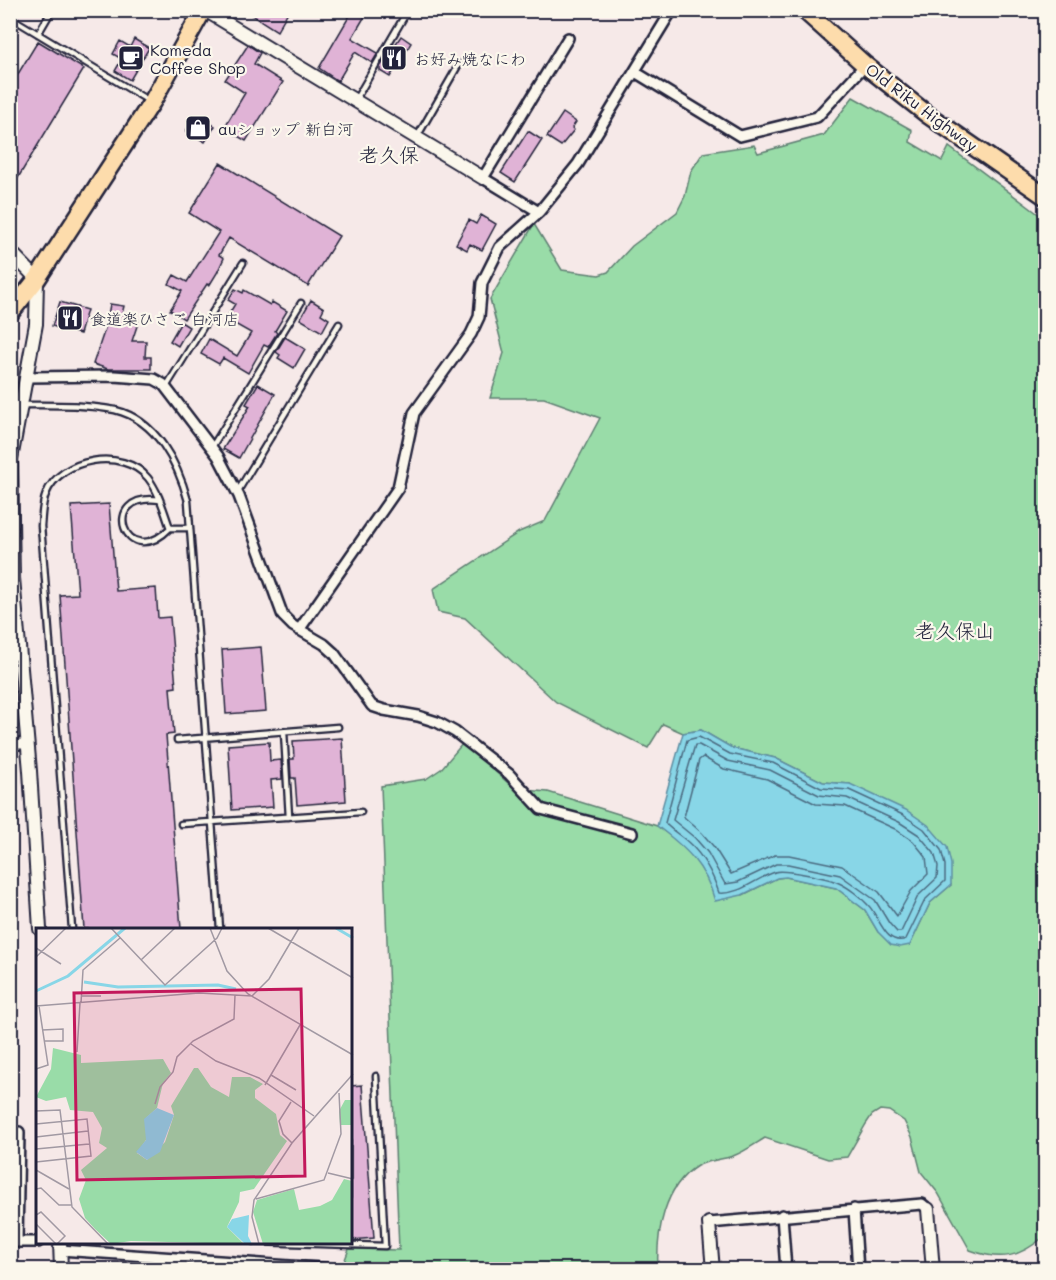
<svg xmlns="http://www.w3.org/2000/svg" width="1056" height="1280" font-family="Mali,'Klee One',sans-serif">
	<rect width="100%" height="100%" fill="#f6e9e8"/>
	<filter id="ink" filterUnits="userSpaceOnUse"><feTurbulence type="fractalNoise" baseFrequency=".0167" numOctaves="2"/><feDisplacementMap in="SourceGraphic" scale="12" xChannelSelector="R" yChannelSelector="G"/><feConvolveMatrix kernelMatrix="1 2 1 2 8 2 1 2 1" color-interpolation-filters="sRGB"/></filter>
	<g filter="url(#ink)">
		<!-- green -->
		<path fill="#99dca8" stroke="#5e7f72" stroke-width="1.5" d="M853 97 912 130 910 142 942 161 949 147 1045 219V1236C1020 1257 1002 1262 970 1250L938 1193 921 1172 912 1137 904 1121 889 1111 880 1110 872 1115 866 1124 847 1157 828 1159 765 1138C755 1144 744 1152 733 1156 721 1160 708 1160 697 1166 664 1186 656 1233 658 1269L341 1270 349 1249 399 1250 381 786 426 779 441 769 463 743 515 789 548 792 657 826 686 848 697 862 711 885 743 895 777 878 786 877 836 888 865 910 878 932 910 945 930 903 951 885 850 784 823 782 775 758 732 748 701 730 683 733 663 724 648 748 556 702 465 618 438 612 433 589 519 532 545 521 600 418 544 398H490L504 353 490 299 534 224 562 270 599 275 608 272 632 246 677 212 685 196 691 171 703 153 754 145 758 153 824 135Z"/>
		<!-- water -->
		<path fill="#88d6e7" stroke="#5f8ea2" stroke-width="1.5" d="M701 730 732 748 775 758 823 782 850 784 906 810 928 825 947 847 951 864V885L930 903 910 945 900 947 891 945 878 932 865 910 836 888 786 877 777 878 742 895 715 901C705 865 686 848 657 826L683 733Z"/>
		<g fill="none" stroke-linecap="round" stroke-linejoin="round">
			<!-- shore -->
			<path stroke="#4b6a80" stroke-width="1.5" d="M699 737 730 754 773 763 821 788 849 790 903 815 924 829 941 850 945 865V881L925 900 906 939C885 947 879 915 868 905 861 897 848 887 839 883 829 878 784 869 775 872 756 878 740 895 719 893 713 875 704 857 690 844 682 836 672 831 665 823L687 740Z
				M695 745H699L728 761 770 770 819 795 847 798 899 822 919 835 934 853 938 866 937 878 918 896 901 932H897L889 923 875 900 840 875 788 864H776L738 882 725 884 708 853 695 838 673 820Z
				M703 757 724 769 767 779 816 804 845 806 895 829 913 841 926 857 928 874 911 891 897 916 879 892 842 866 789 855H775L731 874 714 847 702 833 684 817 699 760Z"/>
		</g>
		<!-- building -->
		<path fill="#e0b3d6" stroke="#22223b" stroke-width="1.5" d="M244 10H289L277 31Z
			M353 10 365 16 352 38 378 53 372 63 355 52 338 81 319 68Z
			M401 36 411 43 390 77 380 71V67Z
			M134 39 149 48 130 80 115 71 122 59 113 54 120 41 130 47Z
			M38 41 84 69 10 191V87Z
			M248 45 260 53 254 64 283 82 246 141 224 128 245 93 225 80Z
			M563 113 576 122 572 128 574 130 561 146 547 137Z
			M196 115 215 126 205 142 186 131Z
			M528 131 542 140 515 182 501 173Z
			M220 163 339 236 308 286 229 238 219 255 224 258 217 273 209 286 207 284 184 319 170 310 182 291 169 284 174 275 187 282 219 232 189 213Z
			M481 215 496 224 482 250 470 244 467 250 456 244 469 220 476 224Z
			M235 289 243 293 244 290 270 305 272 302 287 311 275 331 277 333 268 347 264 345 248 373 223 358 219 364 201 354 209 339 237 356 251 333 226 319 235 304 228 300Z
			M311 300 324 308 321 314 329 319 322 332 300 319Z
			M60 302 87 310 80 334 52 326Z
			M110 304 124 306 122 314 139 320 132 341H146L145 357H151V369H108L93 364 106 326Z
			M181 322 189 327 178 346 170 341Z
			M285 337 305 349 294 368 278 358 280 355 276 352Z
			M258 384 275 394 239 458 223 449 250 406 246 404Z
			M109 504 116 591 156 588 158 618 170 617 176 687 170 688 174 734 166 735 181 929H84L60 595 78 594 71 506Z
			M261 647 266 711 226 714 222 650Z
			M342 738 346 801 297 805 295 778H291L290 759H294L293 741Z
			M269 742 270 761 281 760 282 779 271 780 273 807 232 810 228 745Z
			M362 1085 374 1238 351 1240V1086Z"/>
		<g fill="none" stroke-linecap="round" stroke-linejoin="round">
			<defs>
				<path id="service" d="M10 17 149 101
					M38 34 52 10
					M356 99 408 10
					M417 137 459 64
					M166 387 243 263
					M22 405C52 405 85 404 115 410 157 420 178 464 188 501L220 929
					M212 447 301 303
					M238 491 339 324
					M160 500C97 491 125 574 170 528
					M284 732 289 817
					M177 740 338 727
					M181 824 361 812
					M72 929 41 526C42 516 42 503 46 494 60 458 123 447 148 478 159 492 164 511 170 528H190
					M255 1242 385 1246 376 1076"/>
				<path id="minor" d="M635 72 740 136 817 117 865 65
					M539 212 483 178 568 38
					M27 377 114 376 154 379 163 384 218 456 239 496 283 616 293 626 324 644 334 653 372 706 384 710 418 716 437 722 455 732 509 774 541 809 632 833
					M299 630 398 488 414 413 471 334 479 317 482 283 500 247 539 212 578 164 672 10
					M10 744H27
					M854 1209 858 1270
					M782 1215 786 1270
					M709 1223 922 1204 928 1209
					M10 1242H38
					M17 1242 19 1132
					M60 1250 334 1269"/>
				<path id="tertiary" d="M205 10 483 178
					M10 251 37 279 36 324 11 459 13 578 30 771 40 929
					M928 1209 933 1270
					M709 1223 713 1270
					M60 1242 61 1270"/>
				<path id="trunk" d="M804 10 865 65 928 115 1046 197
					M10 313 37 279 152 102 203 10"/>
			</defs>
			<!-- service casing -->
			<use href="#service" stroke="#22223b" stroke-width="9"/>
			<!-- minor casing -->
			<use href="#minor" stroke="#22223b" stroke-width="14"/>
			<!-- tertiary casing -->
			<use href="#tertiary" stroke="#22223b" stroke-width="16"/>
			<!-- trunk casing -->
			<use href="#trunk" stroke="#22223b" stroke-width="21"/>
			<!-- service -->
			<use href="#service" stroke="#fbf7ec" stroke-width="4.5"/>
			<!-- minor -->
			<use href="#minor" stroke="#fbf7ec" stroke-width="9"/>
			<!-- tertiary -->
			<use href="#tertiary" stroke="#fbf7ec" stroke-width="12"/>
			<!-- trunk -->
			<use href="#trunk" stroke="#fddcac" stroke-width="16"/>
		</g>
	</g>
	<!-- icons -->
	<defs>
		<symbol id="cafe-square" viewBox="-11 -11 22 22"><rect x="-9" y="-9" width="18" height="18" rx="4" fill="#22223b" stroke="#fbf7ec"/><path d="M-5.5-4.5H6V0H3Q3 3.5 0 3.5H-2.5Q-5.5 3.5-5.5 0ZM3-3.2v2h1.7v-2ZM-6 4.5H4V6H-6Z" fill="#fff"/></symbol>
		<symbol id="restaurant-square" viewBox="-11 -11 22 22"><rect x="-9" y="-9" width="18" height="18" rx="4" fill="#22223b" stroke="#fbf7ec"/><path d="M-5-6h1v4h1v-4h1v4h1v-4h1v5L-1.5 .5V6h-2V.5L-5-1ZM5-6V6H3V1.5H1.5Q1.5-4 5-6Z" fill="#fff"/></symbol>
		<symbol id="shop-square" viewBox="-11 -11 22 22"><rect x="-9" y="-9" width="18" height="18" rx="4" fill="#22223b" stroke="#fbf7ec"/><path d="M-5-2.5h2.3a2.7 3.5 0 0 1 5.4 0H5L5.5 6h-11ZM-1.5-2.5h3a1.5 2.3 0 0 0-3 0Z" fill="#fff"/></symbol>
	</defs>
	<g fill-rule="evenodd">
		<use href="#cafe-square" x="116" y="43" width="30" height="30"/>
		<use href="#restaurant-square" x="379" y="43" width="30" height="30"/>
		<use href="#shop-square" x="183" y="113" width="30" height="30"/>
		<use href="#restaurant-square" x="55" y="303" width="30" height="30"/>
	</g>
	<g text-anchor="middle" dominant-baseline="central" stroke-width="4.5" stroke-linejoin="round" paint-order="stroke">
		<!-- poi labels -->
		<g font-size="16" fill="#22223b" stroke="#fbf7ec" text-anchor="start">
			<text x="150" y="49">Komeda<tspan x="150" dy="18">Coffee Shop</tspan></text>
			<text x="414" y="58">お好み焼なにわ</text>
			<text x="218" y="128">auショップ 新白河</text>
			<text x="90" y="318">食道楽ひさご 白河店</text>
		</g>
		<!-- street labels -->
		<g font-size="16" fill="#22223b" stroke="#fbf7ec">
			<text transform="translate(922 107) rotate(37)">Old Riku Highway</text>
		</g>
		<!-- quarter labels -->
		<g font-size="20" fill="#22223b" stroke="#fbf7ec">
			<text x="389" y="154">老久保</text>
			<text x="955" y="630">老久保山</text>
		</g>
	</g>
	<!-- overview -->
	<g transform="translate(36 928)">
		<rect width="316" height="316" fill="#f6e9e8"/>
		<path d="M17 120 45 127V135L127 131 135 145 127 155 121 180 110 190V212L101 225 111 232 129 214 138 187 135 178 158 140H162L175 159 193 169 196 149H214L227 156 219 162V170L240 186 244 207 251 213 218 261 204 264 203 274 191 299 208 316 95 313 75 316 59 301 49 290 43 271 50 252 45 242 71 220 63 215 66 200 57 184 34 182 30 169 10 173 0 169 15 141ZM309 172H316V197H304L303 183ZM308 251 316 253V316H227L217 284 221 272 258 261 263 282 284 278 296 272Z" fill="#99dca8"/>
		<path d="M121 180 138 187 124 224 111 232 100 224 110 212 108 191ZM213 287 212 308 216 316H209L191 299 196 291Z" fill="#88d6e7"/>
		<path fill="none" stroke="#88d6e7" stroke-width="3" d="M300 0 317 10M48 54 82 59 182 57 200 61M0 63 32 48 89 0"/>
		<path fill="none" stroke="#a199a3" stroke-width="1.5" d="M75 0 129 57 181 10 186 0M174 0 191 43 212 66 317 127M232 0 317 50M0 20 25 36M0 29 30 0M105 32 139 0M45 68H65M45 75 47 42 84 10M0 78 163 65 216 68 233 51 263 0M6 102 27 101V113H8M155 116 180 133 223 150 278 188M41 124 44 75M0 141 12 137 3 78M235 147 260 162M229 157 264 97M255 174 243 193 247 206 256 215M119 176 124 159 137 144 141 129 157 113 198 91 199 67M0 183 24 182 36 279 72 316M0 196 51 191 55 228 0 234M0 209 52 203M0 221 53 216M0 242 33 261M292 245 317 251M0 261 5 260 23 277H35M220 271 288 252 305 206 303 165M0 287 5 284 29 308 21 316M0 296 20 316M223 316 216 289 218 272 256 215 317 146"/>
		<path fill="#c2185b" fill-opacity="0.15" stroke="#c2185b" stroke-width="3" d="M265 61 269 248 41 252 38 65Z"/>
		<rect width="316" height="316" fill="none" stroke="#22223b" stroke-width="3"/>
	</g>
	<!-- margin -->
	<rect width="1056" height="1280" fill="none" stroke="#fbf7ec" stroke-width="36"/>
	<rect x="18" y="18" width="1020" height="1244" fill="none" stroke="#22223b" stroke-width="2" filter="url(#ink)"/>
</svg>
